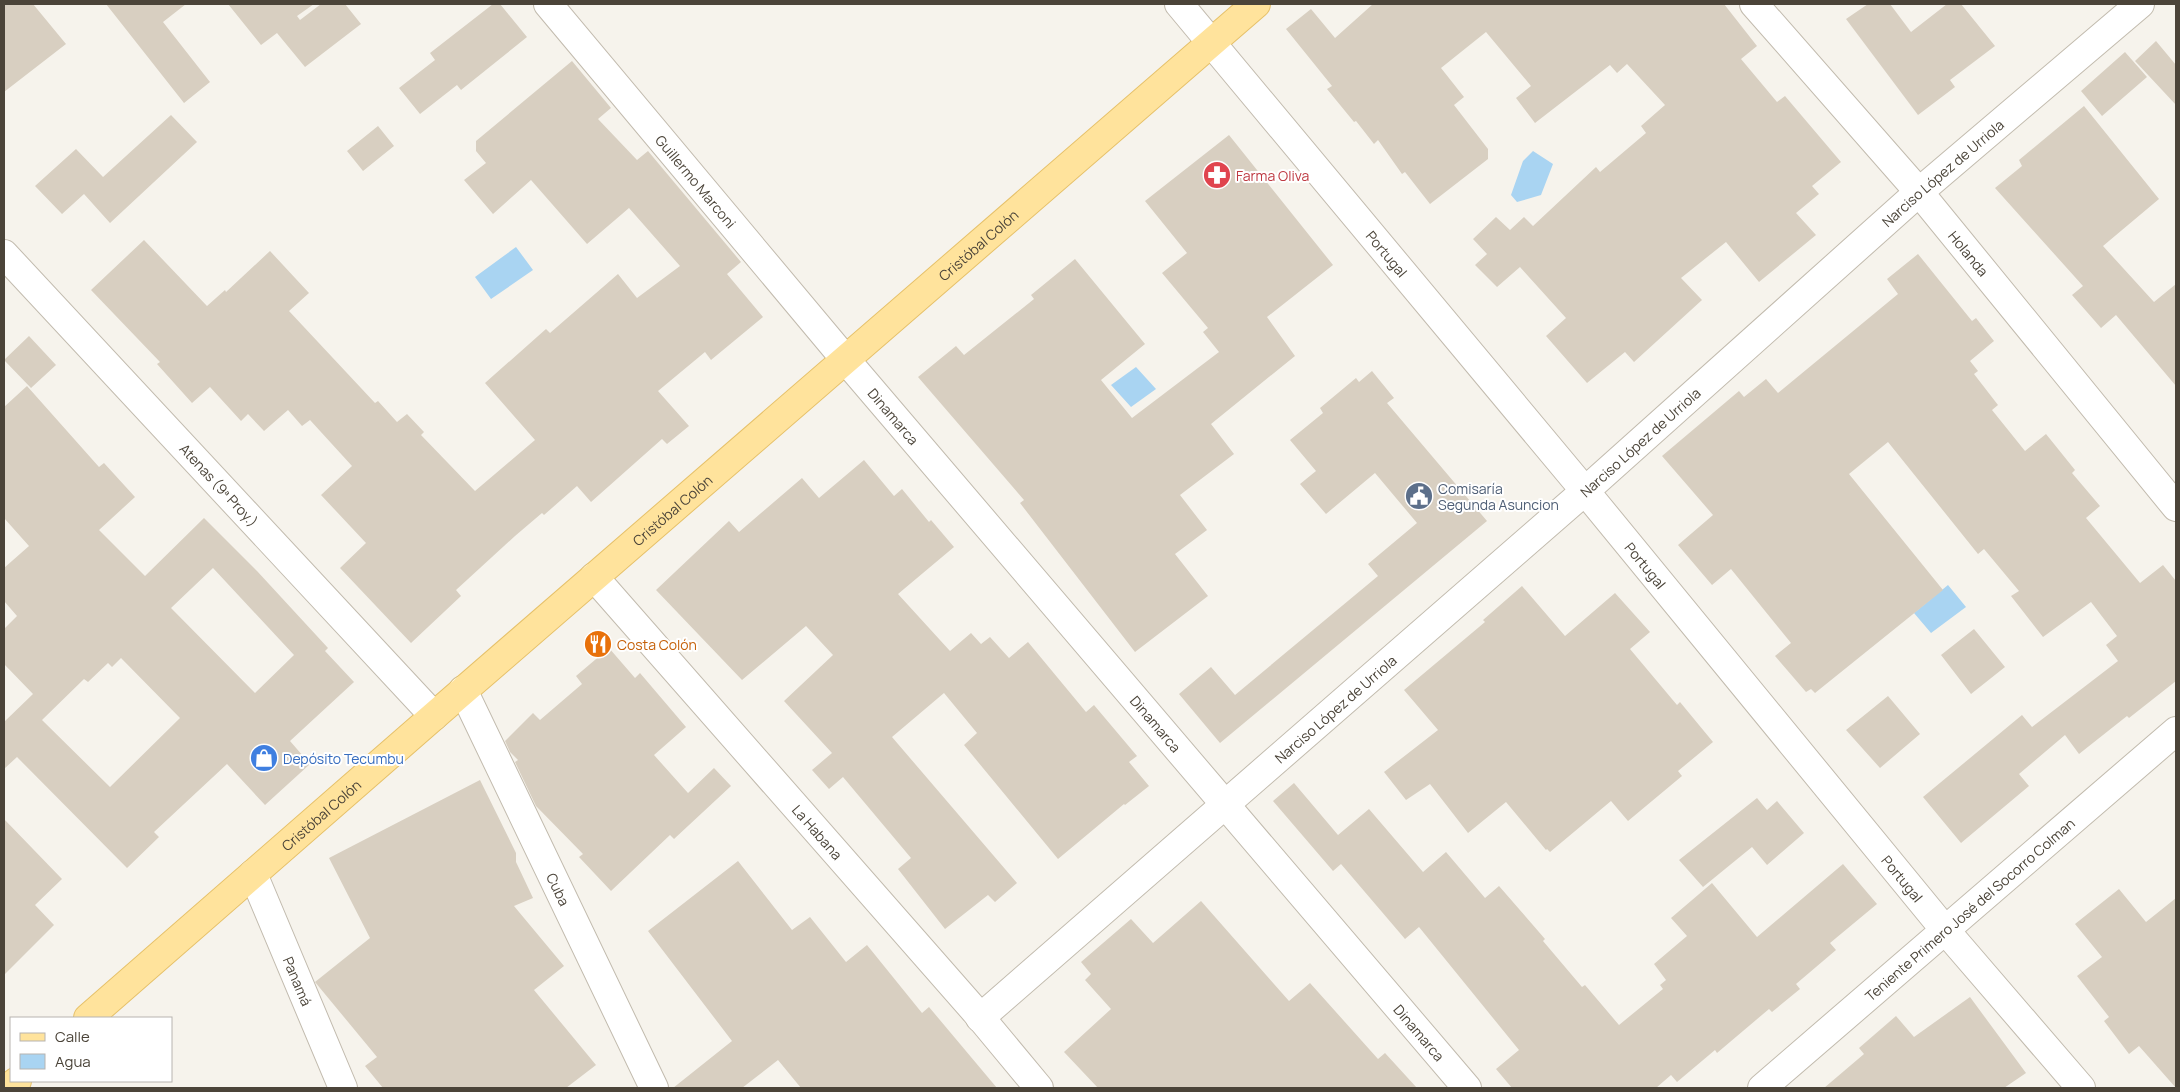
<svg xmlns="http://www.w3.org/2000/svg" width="2180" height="1092" font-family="Manrope,sans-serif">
	<rect width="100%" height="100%" fill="#f6f3ec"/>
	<!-- water -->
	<path fill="#a9d4f2" d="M1533 151 1553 164 1541 195 1517 202 1511 195 1523 161Z
		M516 247 533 270 491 299 475 277Z
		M1136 367 1156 389 1131 407 1111 385Z
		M1948 585 1966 607 1931 633 1914 613Z"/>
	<!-- building -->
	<path fill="#d8cfc1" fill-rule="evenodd" d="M4 4H33L66 44 4 92Z
		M106 4H186L163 22 210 82 184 103Z
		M228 4H314L297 16 300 20 321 4H345L361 24 305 67 277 33 261 45Z
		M493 4H500L527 37 461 90 457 85 420 114 399 88 435 60 430 53Z
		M1373 4H1724L1757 46 1741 59 1777 102 1785 96 1841 162 1812 186 1819 194 1796 213 1816 235 1759 282 1726 242 1681 278 1702 300 1634 362 1625 352 1587 383 1546 336 1566 318 1520 267 1497 287 1475 265 1487 254 1473 239 1496 217 1510 230 1524 217 1533 226 1596 167 1600 172 1646 133 1641 126 1665 105 1627 64 1617 73 1610 65 1535 123 1516 98 1531 86 1486 32 1441 68 1464 97 1454 105 1488 149V159L1430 204 1405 172 1402 174 1378 140 1374 144 1356 121 1354 122 1327 89 1332 86 1286 29 1311 9 1335 38Z
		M1868 4H1890L1911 32 1947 4H1961L1995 46 1950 80 1955 87 1918 115 1846 19Z
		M2156 41 2176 65V105L2135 61Z
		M2125 52 2147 77 2102 116 2081 91Z
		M572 61 611 108 598 119 637 160 648 151 741 262 727 274 763 317 711 360 705 352 658 391 689 426 667 444 662 439 591 502 577 486 544 515 542 513 515 536 456 590 461 596 411 643 340 568 366 543 321 495 352 466 310 420 302 426 288 410 264 431 248 414 241 421 210 387 192 403 157 364 160 362 91 290 144 240 207 306 225 290 226 292 270 251 309 293 289 311 375 403 378 401 397 422 407 414 424 432 421 435 475 491 535 440 485 383 546 329 550 333 618 274 637 298 680 266 629 208 587 244 531 180 493 214 464 180 486 163 476 151V141Z
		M2084 106 2159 199 2103 246 2154 302 2176 284V386L2116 315 2101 328 2072 295 2083 286 1995 188 2022 166 2019 160Z
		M171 115 197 142 110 223 84 194 62 214 35 186 76 149 103 177Z
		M378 126 394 146 363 171 347 151Z
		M1229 135 1333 265 1267 317 1295 356 1211 424 1234 454 1180 495 1207 530 1175 554 1208 596 1135 652 1020 503 1024 500 918 377 956 346 964 355 1034 299 1031 295 1075 259 1145 344 1101 380 1132 418 1219 352 1203 332 1208 328 1162 273 1187 253 1145 201Z
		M1918 254 1972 321 1976 318 1994 341 1970 361 1978 371 1974 374 1998 405 1992 410 2025 451 2046 434 2075 470 2072 473 2100 506 2086 518 2140 583 2163 565 2176 581V681L2129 718 2127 716 2079 754 2065 735 2019 774 2029 786 1961 843 1923 797 2022 715 2032 727 2118 661 2106 645 2117 636 2091 602 2043 637 2011 596 2019 591 1984 549 1978 554 1888 442 1849 474 1943 590 1815 693 1811 689 1806 692 1775 656 1791 643 1731 569 1712 585 1678 545 1713 515 1662 456 1739 391 1744 397 1766 379 1778 393 1898 294 1887 279Z
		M29 336 56 365 31 388 4 360Z
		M1372 371 1394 398 1387 403 1487 521 1220 743 1179 694 1211 667 1235 695 1378 576 1368 564 1417 523 1375 473 1326 514 1300 484 1316 471 1290 440 1323 413 1320 408 1356 378 1359 382Z
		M27 386 99 467 104 463 135 497 99 530 145 576 204 518 257 571 328 648 325 651 354 682 290 741 310 764 265 805 227 764 154 832 159 837 127 868 17 757 4 769V722L33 694 4 664V629L17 616 4 601V568L29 546 4 518V407ZM213 568 294 655 255 693 171 608ZM121 658 180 718 110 787 42 720 84 679 88 682 108 663 112 667Z
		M864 460 894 496 902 489 929 522 931 520 954 547 898 594 950 651 971 633 981 644 990 637 1009 658 1028 642 1086 712 1094 705 1137 756 1129 762 1149 786 1125 805 1124 804 1058 859 964 745 977 733 944 693 892 737 1017 883 995 902 988 895 945 929 898 869 911 858 843 777 829 789 812 770 832 753 784 701 833 655 806 626 742 680 656 590 729 521 739 532 802 478 819 498Z
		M1522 586 1565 636 1615 593 1650 632 1630 649 1677 705 1680 702 1713 742 1678 771 1682 776 1628 821 1611 801 1550 852 1547 849 1546 850 1506 802 1468 833 1430 784 1406 800 1384 772 1438 730 1404 690 1485 622 1483 620Z
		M1974 629 2005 667 1971 694 1941 655Z
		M609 648 635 678 640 673 686 727 654 755 688 793 714 768 731 786 674 839 670 835 611 891 579 857 583 854 536 806 515 762 518 760 510 752 505 741 533 713 540 720 582 684 576 676Z
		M1888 696 1920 734 1880 768 1846 730Z
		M480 780 516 853V862L533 898 514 906 564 966 534 990 596 1065 566 1088H383L365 1066 377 1057 315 982 370 938 329 858Z
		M1294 783 1338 835 1369 809 1423 872 1446 852 1485 898 1499 886 1545 939 1543 941 1582 987 1585 985 1619 1025 1663 989 1660 985 1666 980 1654 964 1687 936 1671 918 1712 883 1757 937 1843 864 1877 904 1830 943 1836 950 1796 984 1800 989 1772 1012 1769 1009 1717 1053 1715 1050 1677 1082 1671 1075 1656 1088H1512L1496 1069 1519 1050 1419 927 1405 939 1341 864 1333 871 1273 801Z
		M1757 798 1767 810 1777 801 1804 833 1767 865 1752 847 1703 887 1679 860Z
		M4 819 62 879 35 905 54 925 4 975Z
		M738 861 792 930 810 917 846 962 867 945 922 1013 929 1007 997 1088H801L778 1060 742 1088H673L732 1041 648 931Z
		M2119 889 2146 922 2176 898V1088L2139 1046 2129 1054 2104 1021 2109 1017 2077 976 2102 957 2075 924Z
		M1201 901 1289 1001 1310 983 1378 1059 1385 1053 1417 1088H1098L1064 1052 1111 1009 1085 980 1091 974 1081 962 1131 919 1153 943Z
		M1970 997 2026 1073 2004 1088H1824L1864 1054 1859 1048 1896 1016 1914 1037Z"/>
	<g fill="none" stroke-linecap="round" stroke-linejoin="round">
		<defs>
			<g id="street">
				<path id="s1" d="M548 4 845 359 1467 1088"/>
				<path id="s2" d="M1179 4 1585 491 1945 930 2081 1088"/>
				<path id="s3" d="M1754 4 1919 192 2176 507"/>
				<path d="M4 254 434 716"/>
				<path id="s4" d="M594 577 975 1011 1039 1088"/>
				<path id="s5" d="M463 690 654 1088"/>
				<path id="s6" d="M253 874 343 1088"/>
				<path id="s7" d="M980 1018 1585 491 1919 192 2140 4"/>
				<path id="s8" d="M1762 1088 2176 731"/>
			</g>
			<g id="primary">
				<path id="s9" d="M88 1018 434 716 1256 4"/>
				<path d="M8 1088 17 1081"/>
			</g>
		</defs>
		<!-- street casing -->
		<use href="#street" stroke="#c2bbae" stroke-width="30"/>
		<!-- primary casing -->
		<use href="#primary" stroke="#e6c16a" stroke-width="30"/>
		<!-- street -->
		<use href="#street" stroke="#fff" stroke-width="28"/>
		<!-- primary -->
		<use href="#primary" stroke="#ffe39c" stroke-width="28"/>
	</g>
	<!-- icons -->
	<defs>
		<symbol id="pharmacy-disc" viewBox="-11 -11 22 22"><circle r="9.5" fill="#e0444e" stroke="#fff"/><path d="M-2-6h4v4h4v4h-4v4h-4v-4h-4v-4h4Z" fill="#fff"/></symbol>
		<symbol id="civic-disc" viewBox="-11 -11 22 22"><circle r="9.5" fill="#5c6f8a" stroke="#fff"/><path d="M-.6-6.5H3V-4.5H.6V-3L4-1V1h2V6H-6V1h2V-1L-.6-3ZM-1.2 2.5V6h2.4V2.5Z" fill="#fff"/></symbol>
		<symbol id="restaurant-disc" viewBox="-11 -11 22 22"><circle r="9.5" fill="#e8710a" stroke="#fff"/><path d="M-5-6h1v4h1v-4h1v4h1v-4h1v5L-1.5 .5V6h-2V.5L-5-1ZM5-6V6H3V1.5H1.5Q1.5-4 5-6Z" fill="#fff"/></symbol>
		<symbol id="shop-disc" viewBox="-11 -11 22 22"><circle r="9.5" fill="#3f7fe0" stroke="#fff"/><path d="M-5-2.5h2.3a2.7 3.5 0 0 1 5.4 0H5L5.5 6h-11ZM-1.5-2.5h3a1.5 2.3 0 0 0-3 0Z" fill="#fff"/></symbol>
	</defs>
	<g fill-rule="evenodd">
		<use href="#pharmacy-disc" x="1201" y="159" width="32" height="32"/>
		<use href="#civic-disc" x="1403" y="480" width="32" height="32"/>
		<use href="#restaurant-disc" x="582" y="628" width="32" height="32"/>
		<use href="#shop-disc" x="248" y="742" width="32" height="32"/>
	</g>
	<g text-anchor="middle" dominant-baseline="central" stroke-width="4" stroke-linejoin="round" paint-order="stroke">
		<!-- street labels -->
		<g font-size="14" fill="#4b4439" stroke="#fff">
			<text stroke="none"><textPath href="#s7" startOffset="1281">Narciso López de Urriola</textPath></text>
			<text stroke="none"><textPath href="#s1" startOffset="231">Guillermo Marconi</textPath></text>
			<text stroke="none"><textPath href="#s9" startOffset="1179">Cristóbal Colón</textPath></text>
			<text stroke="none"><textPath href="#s3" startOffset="329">Holanda</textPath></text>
			<text stroke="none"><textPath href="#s2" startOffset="325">Portugal</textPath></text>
			<text stroke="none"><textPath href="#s1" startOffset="538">Dinamarca</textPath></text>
			<text stroke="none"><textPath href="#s7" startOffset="876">Narciso López de Urriola</textPath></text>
			<text transform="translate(219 485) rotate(47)">Atenas (9ª Proy.)</text>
			<text stroke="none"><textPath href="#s9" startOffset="774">Cristóbal Colón</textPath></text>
			<text stroke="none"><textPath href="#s2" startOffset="730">Portugal</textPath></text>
			<text stroke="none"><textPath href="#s7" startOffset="471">Narciso López de Urriola</textPath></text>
			<text stroke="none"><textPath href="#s1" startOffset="942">Dinamarca</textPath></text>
			<text stroke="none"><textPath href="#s9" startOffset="309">Cristóbal Colón</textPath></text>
			<text stroke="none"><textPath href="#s4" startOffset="339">La Habana</textPath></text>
			<text stroke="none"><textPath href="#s2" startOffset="1135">Portugal</textPath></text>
			<text stroke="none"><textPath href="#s5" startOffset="221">Cuba</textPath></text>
			<text stroke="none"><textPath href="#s8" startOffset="274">Teniente Primero José del Socorro Colman</textPath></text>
			<text stroke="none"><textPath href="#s6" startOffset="116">Panamá</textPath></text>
			<text stroke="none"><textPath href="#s1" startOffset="1348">Dinamarca</textPath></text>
		</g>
		<!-- health labels -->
		<g font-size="14" fill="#be3a42" stroke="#fff" text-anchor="start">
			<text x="1236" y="175">Farma Oliva</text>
		</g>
		<!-- service labels -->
		<g font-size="14" fill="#4e5e75" stroke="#fff" text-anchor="start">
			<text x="1438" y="488">Comisaría<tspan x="1438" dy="16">Segunda Asuncion</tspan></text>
		</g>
		<!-- food labels -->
		<g font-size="14" fill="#c56008" stroke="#fff" text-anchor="start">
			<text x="617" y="644">Costa Colón</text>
		</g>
		<!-- shop labels -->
		<g font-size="14" fill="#366cbe" stroke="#fff" text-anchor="start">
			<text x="283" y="758">Depósito Tecumbu</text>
		</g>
	</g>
	<!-- border -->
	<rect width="2180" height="1092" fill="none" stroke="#4b4439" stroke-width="10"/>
	<!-- legend -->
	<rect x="10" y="1017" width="162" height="65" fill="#ffffff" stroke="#b7b4b0"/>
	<rect x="20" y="1033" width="25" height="8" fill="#ffe39c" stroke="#b7b4b0"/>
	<text x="55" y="1042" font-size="15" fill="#4b4439">Calle</text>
	<rect x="20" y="1054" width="25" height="15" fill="#a9d4f2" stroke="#b7b4b0"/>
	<text x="55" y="1067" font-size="15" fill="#4b4439">Agua</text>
</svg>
